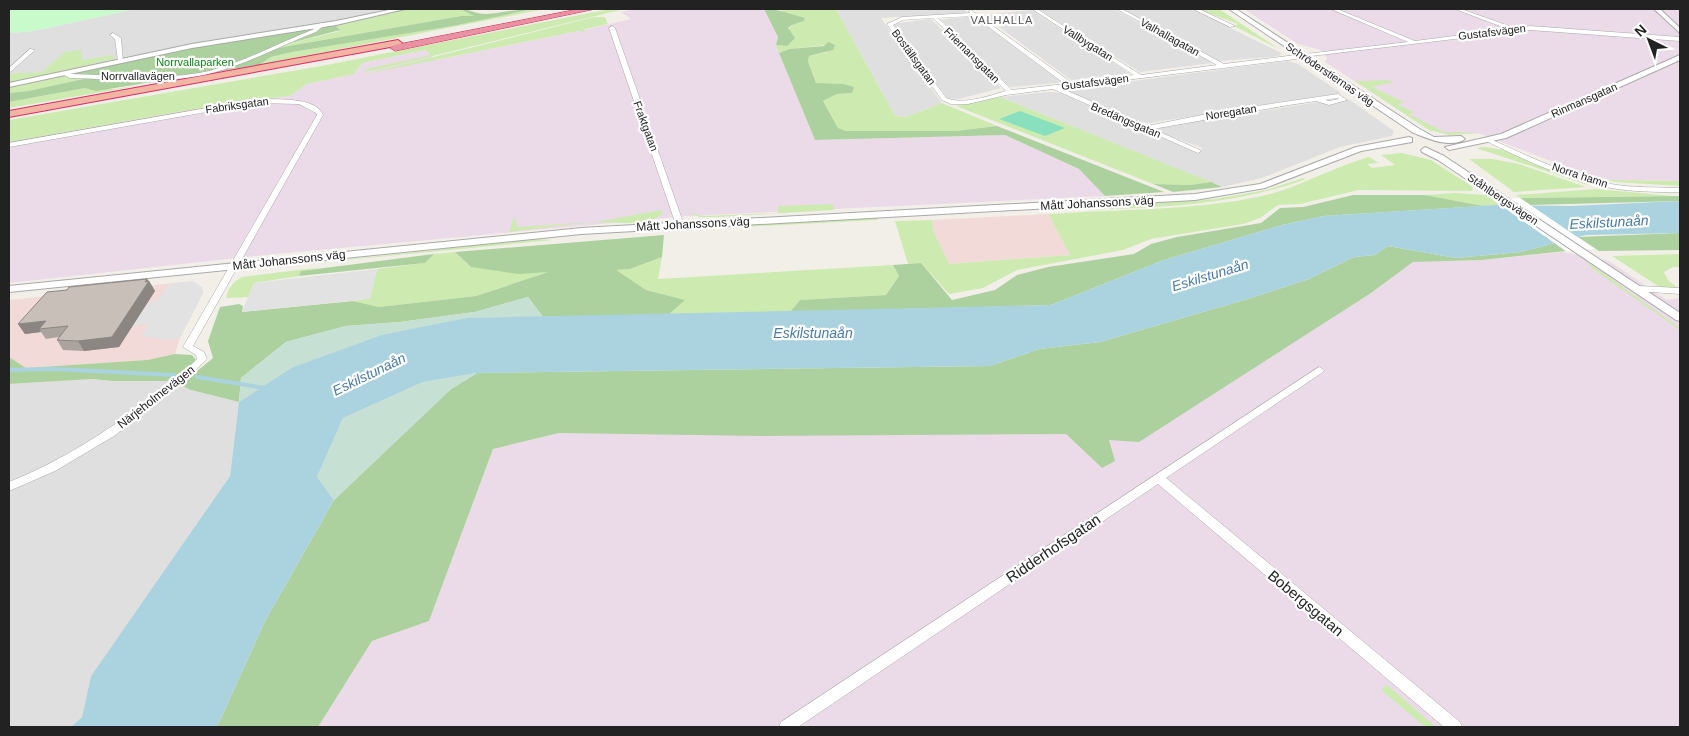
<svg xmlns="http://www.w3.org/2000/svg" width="1689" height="736" font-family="Helvetica,sans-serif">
	<rect width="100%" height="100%" fill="#f2efe9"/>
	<!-- residential -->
	<path fill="#e0dfdf" d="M171 9H393L340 20 186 45 9 83V33L34 31 131 10Z
		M836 9H963L966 11V13L881 18 942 103 906 117 895 116Z
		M1038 9H1114L1212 63 1140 72Z
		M1122 9H1191L1281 53 1280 56 1218 61Z
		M1031 10 1130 73 1071 80 983 15Z
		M971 16 975 17 1061 81 1058 83 1010 87 941 20Z
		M929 19 932 20 1001 88 959 99 947 98 893 24Z
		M1288 61 1298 64 1341 93 1149 123 1139 122 1069 92 1072 89Z
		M1049 92 1060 93 1197 153 1203 148 1150 129 1344 98 1350 100 1394 131 1392 136 1340 147 1262 178 1222 187 1000 97Z
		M92 379 112 381H172L191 390 239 402 230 476 91 676 82 717 71 727H9V384Z"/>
	<!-- commercial -->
	<path fill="#f2dad9" d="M1048 214 1070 255 948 264 934 233 932 220Z
		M193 281 203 293 180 338 175 354 147 360 26 368 9 357V300Z"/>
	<!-- industrial -->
	<path fill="#ebdbe8" d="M633 9H764L778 37 776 45 815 140 1005 135 1079 169 1105 196 689 216 275 254 9 283V142L222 104 290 96 307 84 354 74 362 63 425 50 436 60 579 31 631 19 621 12Z
		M1244 9H1680V181L1610 180 1585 174 1478 133 1450 135 1429 130 1325 62 1327 58 1321 50 1298 44Z
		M1563 252 1609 261 1667 300 1680 298V727H318L372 641 429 621 493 449 559 433 1066 434 1102 468 1108 439 1371 293 1413 262 1482 260Z"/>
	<!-- grass -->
	<path fill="#cdebb0" d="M405 9H460L475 16H461L276 48 279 46 340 31C326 27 323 30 311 28Z
		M533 9H545L259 65 271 57 292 52 453 26Z
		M610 9H624L384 68 363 72 366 69 431 55 425 50 362 63 354 74 307 84 290 96 222 104 9 142V120L321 66Z
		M778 9H836L895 116 906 117 942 103 997 126 956 131H846L838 128 823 101 837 94 852 93 816 83 808 60 809 56 828 52 826 45 789 49 779 53 776 45 787 46C788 28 786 26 804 21L805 18 788 14Z
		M1198 9H1219L1279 49 1234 26 1238 24Z
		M594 17H605L608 24 585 29 584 32 579 31 361 75Z
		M81 50 82 60 113 55 114 59 9 83V74L42 72 65 52Z
		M71 73 97 76 28 91 9 93V86Z
		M1387 80 1394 82 1372 87 1404 102 1398 105 1414 112 1409 114 1444 132 1480 133 1450 135 1429 130 1355 81Z
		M154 83 9 108V102L85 88 115 89Z
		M1000 97 1211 182 1190 185 1153 184 956 106Z
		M1484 147 1504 150 1597 185 1680 194 1624 190 1588 185 1476 148Z
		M1402 153 1431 160 1473 187 1472 191 1359 190 1300 204 1278 205 1260 218 1243 224 1151 239 1123 250 1017 270 983 288 949 294 921 263 908 264 895 221 932 220 934 233 949 264 1070 255 1048 214C1119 209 1192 211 1262 196 1299 188 1332 167 1369 157L1379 163 1367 164 1372 168 1395 165 1381 155Z
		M1469 159H1493L1519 164 1586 187 1514 192Z
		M1585 174 1610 180 1680 181V186L1615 182Z
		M1303 178 1306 179C1223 210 1130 208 1043 211L1215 199 1266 190Z
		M1596 189 1673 196 1520 198 1516 195Z
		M1455 193 1487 195 1502 206H1483L1425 195Z
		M833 204 834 210 717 217H700L686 212 704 216 778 213V206Z
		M661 210 663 214C643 228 611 221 587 223 561 225 535 229 509 232L515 216 517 227 596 222Z
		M878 218V220L682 230 694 228Z
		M535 239 553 240 306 264Z
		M455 252 471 267 550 271 476 296 379 307 353 301 370 298 377 269 425 263 434 254Z
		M1680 254V267H1673L1664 272 1668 280 1680 290 1661 288 1612 256Z
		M662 257 658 279 893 265 899 276 886 295 800 300 790 312 668 315 684 300 646 290 615 270 630 269Z
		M1585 260 1680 328V330L1593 269Z
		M322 267 301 271 299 276 254 283 248 297 226 298C228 288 233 282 242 277Z
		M1387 685 1436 727H1425L1381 690Z"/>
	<!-- forest -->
	<path fill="#add19e" d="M460 9C469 9 476 14 486 14 502 13 517 9 533 9L453 26 292 52 271 57 259 65 96 91 85 88 9 102V93L28 91 97 76 69 74 71 73 174 50 311 28 319 29 335 25 340 30 279 46 277 48 461 16H474Z
		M764 9C778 9 791 14 805 18L804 21 792 25 788 28 795 38 787 46 776 45 778 37Z
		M828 42 835 45 833 50 809 56 808 61 816 83 843 84 854 87 852 93 837 94 823 101 838 128 846 131H956L997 126 1164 192 1105 196 1079 169 1005 135 815 140 779 53 789 49 824 46Z
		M1211 182 1222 187 1173 192 1153 184 1190 185Z
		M1353 195H1425L1483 206 1324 216 1282 225 1164 260 1051 305 790 312 800 300 886 295 899 276 893 265 921 263 952 300 995 290 1017 275 1048 267 1134 254 1151 244 1177 237 1261 223 1280 208 1303 207Z
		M1680 196V201L1530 205 1520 198Z
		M1680 233V250L1599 251 1578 237Z
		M664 235 662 257 630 269 616 270 646 290 685 300 668 315 543 317 528 297 475 312 400 322 346 326 286 342 241 378 239 402 191 390 180 385 213 358 208 341 220 307 239 304 243 306 242 312 353 301 379 307 476 296 548 272 518 274 471 267 455 252Z
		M1555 243 1566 251 1482 260 1413 262 1371 293 1139 442 1109 440 1115 461 1102 468 1066 434 761 436 559 433 493 449 429 621 372 641 318 727H217L265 621 334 500 451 389 477 373 990 366 1039 349 1100 342 1251 298 1309 279 1354 257 1375 255 1388 246 1456 258 1521 252Z
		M434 254 425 263 299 276 301 271Z
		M175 354 192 355 196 360 191 367 172 381H112L92 379 9 384V357L26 368 147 360Z"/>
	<!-- wetland -->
	<path fill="#c6e0d4" d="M528 297 543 317 467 318 291 368 239 402 241 378 286 342 346 326 400 322 475 312Z
		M477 373 451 389 334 500 317 477 343 418 423 382Z"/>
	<!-- park -->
	<path fill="#c8facc" d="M9 9H171L131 10 34 31 9 33Z"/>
	<!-- pitch -->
	<path fill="#88e0be" d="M1020 111 1065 128 1045 136 999 119Z"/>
	<!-- parking -->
	<path fill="#e2e2e2" d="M377 269 370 299 242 312 254 283Z
		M193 281 202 287 203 293 180 338 171 340 142 336 148 324 133 325 148 303 158 300 169 284Z"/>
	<!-- water -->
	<path fill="#aad3df" d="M1680 201V233L1586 235 1521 252 1456 258 1388 246 1375 255 1354 257 1309 279 1251 298 1100 342 1039 349 990 366 477 373 423 382 343 418 317 477 334 500 265 621 217 727H71L82 717 91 676 230 476 239 402 291 368 382 335 467 318 1051 305 1164 260 1282 225 1324 216 1495 205 1572 206Z"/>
	<!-- pier -->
	<path fill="#fff" d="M1520 198 1595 249 1566 251 1493 200Z"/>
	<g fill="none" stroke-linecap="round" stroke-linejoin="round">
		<!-- stream -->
		<path stroke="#aad3df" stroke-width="4" d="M9 370 54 369 174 375
			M197 377 265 388"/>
		<defs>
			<path id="minor" d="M1032 9H1037L1141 75 1217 65 1117 9H1122L1224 64 1296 55 1299 57 1296 59 1061 88 1147 126 1217 112 1338 94 1347 100 1329 105 1316 101 1289 105 1153 129 1200 150 1201 151 1198 153 1053 89 1006 95 968 104H951L942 100 887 24 902 17 970 13 969 11 971 10 1072 83 1134 75ZM974 16 1065 84 1012 90 938 18ZM933 18 1006 91C988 96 965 105 946 98L893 25 903 20ZM1337 98 1339 99 1329 101 1325 100Z
				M1193 9H1199L1235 26 1230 27Z
				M1331 9H1337L1415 41 1508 29 1455 9H1461L1512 27V29L1530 26 1680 37V41L1530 30 1303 57 1302 56 1305 54 1408 42Z
				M321 23 324 25 316 32C281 45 248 64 212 73 166 85 117 79 70 78L62 74 65 72 71 74C116 75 164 81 209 71 245 62 278 43 312 30Z
				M612 26 615 28 684 225 683 227H680L676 225 609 28Z
				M113 33 121 38 123 62 118 61 115 39 110 35Z
				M30 49 35 50 9 73V68Z
				M257 99C274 100 316 96 323 115L193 346 204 352 207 359 183 382 114 436 55 471 9 491V482C61 461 109 431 153 396 168 384 184 373 197 359L196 355 183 347 317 115 316 113 299 104 257 103 9 147V143Z
				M1484 138H1488C1528 156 1568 176 1611 184 1633 188 1657 187 1680 188V192C1657 192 1633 192 1611 188 1566 180 1525 160 1484 140Z
				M1639 286 1680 288V294L1636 291 1635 289 1636 287Z
				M1319 367 1324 370 1323 372 1166 478 1460 722 1462 727H1444L1158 484 798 727H779L781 722Z"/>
			<path id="tertiary" d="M394 9H405L336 25 192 48 9 87V83L192 44 336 21Z
				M1229 9H1236L1418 128 1434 137 1461 136 1465 139C1452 149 1425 138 1412 132Z
				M1654 9H1660L1680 28V33Z
				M1680 55V60L1506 138 1449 150 1445 147 1501 134Z
				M1409 137 1412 138V142L1361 151 1265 188 1195 200 581 234 9 292V286L581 228 1195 194 1260 184 1356 147Z
				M1425 147 1444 156 1680 313V321L1676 320 1438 160 1422 152 1421 150Z"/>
			<path id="trunk" d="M398 40 402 43 401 45 9 117V111Z"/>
			<path id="motorway" d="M579 9H595L395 51 390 48 395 45Z"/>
		</defs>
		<!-- minor casing -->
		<use href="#minor" stroke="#a9a9a9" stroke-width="1"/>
		<!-- tertiary casing -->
		<use href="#tertiary" stroke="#a9a9a9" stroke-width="2"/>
		<!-- trunk casing -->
		<use href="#trunk" stroke="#dc2a67" stroke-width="2"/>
		<!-- motorway casing -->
		<use href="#motorway" stroke="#dc2a67" stroke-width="1"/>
		<!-- minor -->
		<use href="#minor" fill="#fff" fill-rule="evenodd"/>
		<!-- tertiary -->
		<use href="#tertiary" fill="#fff" fill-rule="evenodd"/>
		<!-- trunk -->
		<use href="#trunk" fill="#f2b4a3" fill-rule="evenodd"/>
		<!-- motorway -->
		<use href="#motorway" fill="#e892a2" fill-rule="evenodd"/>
	</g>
	<!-- wall -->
	<path fill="#aba49e" d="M147 279 148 281H149L155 291 119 347 84 351 63 350 57 340 59 337 46 339 41 332 25 334 18 324 67 290Z"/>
	<!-- shaded-wall -->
	<path fill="#8b8681" d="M147 279 149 282V281L155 291 119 347 84 351 78 341 145 282Z
		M46 321 39 329 41 332 25 334 18 324Z"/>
	<!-- building -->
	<path fill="#c7bfb8" stroke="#8b8681" d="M147 279 145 282 149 281 112 337 78 341 57 340 68 326 39 329 46 321 18 324 47 292 67 290 69 287Z"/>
	<g text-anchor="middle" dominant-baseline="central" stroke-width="4.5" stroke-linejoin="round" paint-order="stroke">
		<!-- far-neighbourhood labels -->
		<g font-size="11" letter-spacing="1" fill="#555" stroke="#fff">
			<text x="1002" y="20">VALHALLA</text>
		</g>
		<!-- far-street labels -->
		<g font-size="11" fill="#222" stroke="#fff">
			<text transform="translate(1492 32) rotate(-7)">Gustafsvägen</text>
			<text transform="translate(1170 37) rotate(29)">Valhallagatan</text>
			<text transform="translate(1088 43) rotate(32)">Vallbygatan</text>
			<text transform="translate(972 55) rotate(45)">Friemansgatan</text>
			<text transform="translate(914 57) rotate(54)">Boställsgatan</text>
			<text transform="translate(1330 74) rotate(34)">Schröderstiernas väg</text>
			<text x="138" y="76">Norrvallavägen</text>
			<text transform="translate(1095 82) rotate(-7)">Gustafsvägen</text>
			<text transform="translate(1584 100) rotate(-24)">Rinmansgatan</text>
			<text transform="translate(237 105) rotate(-8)">Fabriksgatan</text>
			<text transform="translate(1231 112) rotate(-9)">Noregatan</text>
			<text transform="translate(1126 120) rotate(23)">Bredängsgatan</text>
			<text transform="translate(646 126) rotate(70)">Fraktgatan</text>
			<text transform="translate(1580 175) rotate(18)">Norra hamn</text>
			<text transform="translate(1503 199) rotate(34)">Ståhlbergsvägen</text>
		</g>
		<!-- far-park labels -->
		<g font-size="11" fill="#0c8416" stroke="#fff">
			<text x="195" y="62">Norrvallaparken</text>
		</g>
		<!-- street labels -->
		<g font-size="12" fill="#222" stroke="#fff">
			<text transform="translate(1097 203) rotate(-3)">Mått Johanssons väg</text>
			<text transform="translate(693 224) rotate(-3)">Mått Johanssons väg</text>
			<text transform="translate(289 260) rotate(-6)">Mått Johanssons väg</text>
			<text transform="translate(156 397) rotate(-38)">Närjeholmevägen</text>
		</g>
		<!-- water labels -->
		<g font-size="14" font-style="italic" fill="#4a7aab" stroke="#fff">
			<text transform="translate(1609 222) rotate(-3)">Eskilstunaån</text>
			<text transform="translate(1210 275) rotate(-17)">Eskilstunaån</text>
			<text x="813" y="333">Eskilstunaån</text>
			<text transform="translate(369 374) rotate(-26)">Eskilstunaån</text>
		</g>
		<!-- near-street labels -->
		<g font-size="15" fill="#222" stroke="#fff">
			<text transform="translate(1053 548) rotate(-34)">Ridderhofsgatan</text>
			<text transform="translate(1306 603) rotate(40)">Bobergsgatan</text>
		</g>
	</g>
	<!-- border -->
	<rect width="1689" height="736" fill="none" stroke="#222222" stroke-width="20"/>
	<!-- north arrow -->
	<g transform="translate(1649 40) rotate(318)" stroke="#ffffff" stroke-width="4" paint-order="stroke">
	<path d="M0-4L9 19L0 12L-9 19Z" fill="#222222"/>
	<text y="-8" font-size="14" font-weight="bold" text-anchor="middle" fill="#222222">N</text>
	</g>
</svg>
